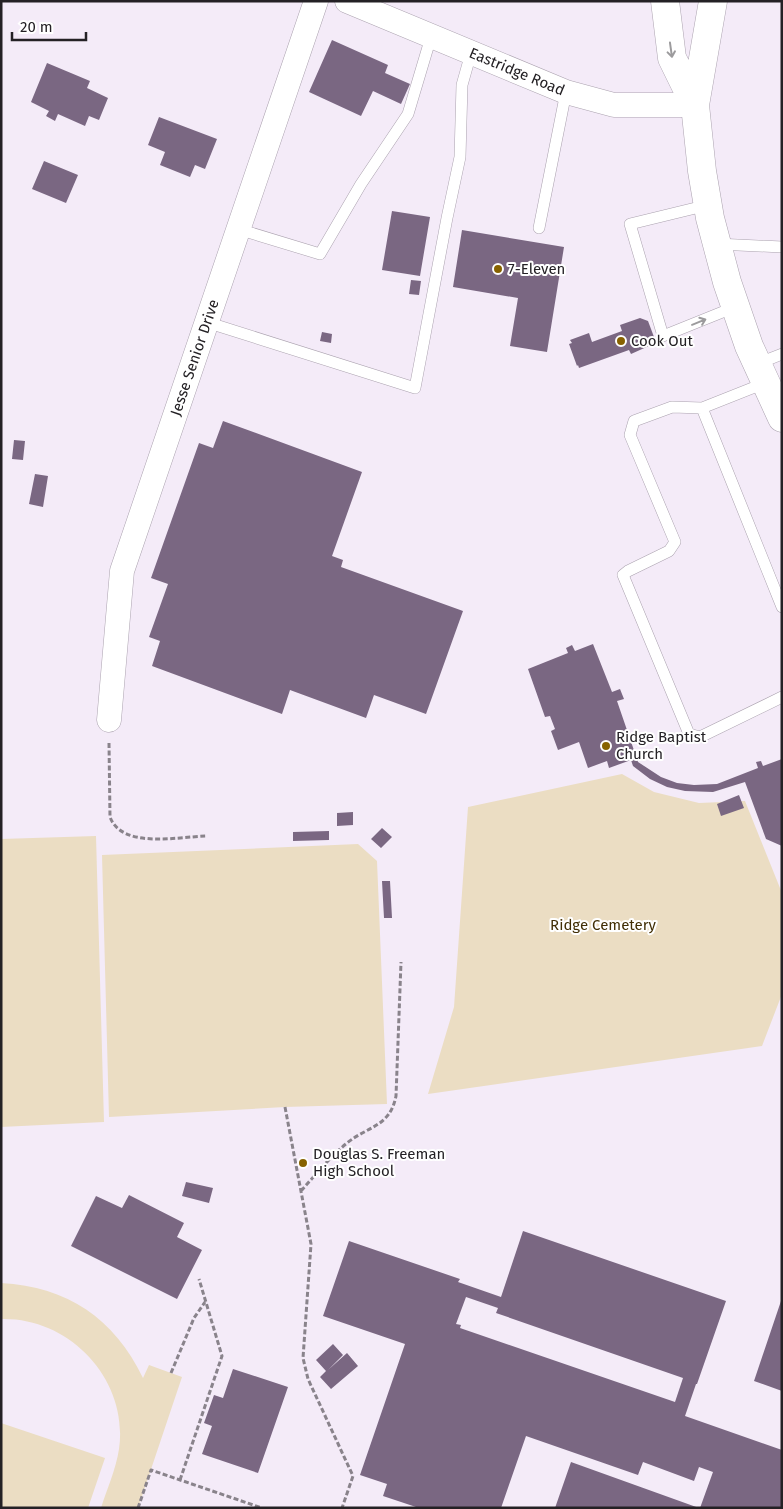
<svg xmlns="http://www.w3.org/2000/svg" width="783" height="1509" font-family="'Fira Sans',sans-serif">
	<rect width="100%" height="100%" fill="#f4ebf8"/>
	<!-- green -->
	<path fill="#ebddc3" d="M622 774 654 792 699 803 745 801 782 893V994L762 1046 428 1094 454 1007 468 807Z
		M96 836 104 1122 1 1127V839Z
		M358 844 377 861 387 1104 285 1107 109 1117 102 855Z
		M1 1283C68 1287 114 1318 143 1378L149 1365 182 1377 138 1508H101C107 1489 116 1469 119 1449 129 1380 70 1317 1 1319Z
		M1 1423 105 1458 88 1508H1Z"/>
	<!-- building -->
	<path fill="#7a6782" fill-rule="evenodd" d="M332 40 388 65 385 73 410 84 401 104 373 91 361 116 309 92Z
		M47 63 90 81 87 88 108 98 99 120 89 116 85 126 58 114 55 121 46 116 49 111 31 102Z
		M159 117 217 139 205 169 195 165 190 177 160 165 165 152 148 145Z
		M44 161 78 175 66 203 32 189Z
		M392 211 430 217 420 276 382 270Z
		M462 230 564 247 547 352 510 346 518 298 453 287Z
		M411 280 421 281 419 295 409 294Z
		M640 318 648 321 654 337 651 345 631 354 629 350 579 368 578 365 577 366 569 344 572 343 570 340 589 333 592 342 622 331 620 325Z
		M322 332 332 334 331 343 320 341Z
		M223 421 362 472 332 556 343 560 341 567 463 611 426 714 374 695 366 718 290 690 282 714 152 666 160 641 149 637 168 584 151 578 199 443 213 448Z
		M14 440 25 441 23 460 12 459Z
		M35 474 48 476 43 507 29 504Z
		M593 644 612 692 620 689 624 699 617 701 638 762 661 777 677 783 694 785 717 784 758 768 756 762 761 761 763 766 782 759V846L766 839 745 782 713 792 685 791 667 787 650 779 633 766 631 760 609 768 607 761 588 768 579 742 558 750 551 731 555 729 550 716 545 717 528 669 568 653 566 648 572 645 575 651Z
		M739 795 744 808 721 816 717 804Z
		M353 812V825L337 826V813Z
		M382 828 392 837 381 848 371 839Z
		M329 831V840L293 841V832Z
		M382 881H390L392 918H384Z
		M186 1182 213 1188 209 1203 182 1196Z
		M129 1195 184 1223 177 1237 202 1250 177 1299 71 1246 96 1196 122 1208Z
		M523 1231 726 1301 697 1384H696L685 1416 782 1450V1508H700L713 1472 699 1467 694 1481 643 1462 638 1475 526 1436 501 1508H419L383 1496 387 1484 360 1475 405 1344 323 1316 349 1241 460 1279 458 1282 501 1297ZM466 1297 498 1308 496 1313 683 1378 675 1402 460 1328 461 1325 456 1324Z
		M781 1301H782V1391L754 1381Z
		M333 1344 343 1355 328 1370 347 1353 358 1366 331 1389 320 1377 326 1371 316 1360Z
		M233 1369 288 1387 258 1473 202 1454 212 1426 204 1423 214 1395 223 1398Z
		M571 1462 699 1508H555Z"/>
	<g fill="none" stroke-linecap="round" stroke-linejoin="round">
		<defs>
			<path id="service" d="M708 205 630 224 663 336 735 307
				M539 228 566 92
				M238 229 320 254 361 184 408 114 431 37
				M717 244 782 247
				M206 322 415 388 447 218 460 157 462 85 471 53
				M757 364 782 354
				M765 383 702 408 672 407 634 421 630 435 675 542 669 551 628 571 623 575 689 734 700 737 782 697
				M702 408 782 607"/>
			<g id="minor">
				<path id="s1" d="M347 1 566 92 614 105H695"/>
				<path id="s2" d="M109 720 122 571 316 1"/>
			</g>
			<path id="secondary" d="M665 1 672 58 695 105
				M713 1 695 105 702 171 710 218 727 282 749 346 782 418"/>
		</defs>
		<!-- service casing -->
		<use href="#service" stroke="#aba2af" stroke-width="12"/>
		<!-- minor casing -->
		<use href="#minor" stroke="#aba2af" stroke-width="25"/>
		<!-- secondary casing -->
		<use href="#secondary" stroke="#aba2af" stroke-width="29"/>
		<!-- path -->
		<path stroke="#89838b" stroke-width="3" stroke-dasharray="5 2.5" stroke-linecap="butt" d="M109 743 110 817C122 849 177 837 206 836
			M285 1107 311 1244 303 1358 308 1379 353 1476 342 1508
			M301 1191C316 1174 330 1157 347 1143 368 1126 390 1127 396 1096L401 962
			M171 1373 194 1318 205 1302
			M180 1480 222 1356 199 1279
			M138 1508 151 1470 262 1508"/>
		<!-- service -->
		<use href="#service" stroke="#fff" stroke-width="11"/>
		<!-- minor -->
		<use href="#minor" stroke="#fff" stroke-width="24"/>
		<!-- secondary -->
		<use href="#secondary" stroke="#fff" stroke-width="28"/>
	</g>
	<!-- one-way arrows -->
	<defs><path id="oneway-shaft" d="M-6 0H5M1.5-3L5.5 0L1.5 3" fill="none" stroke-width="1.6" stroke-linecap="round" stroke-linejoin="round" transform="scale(1.25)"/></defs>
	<g stroke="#9c9b9d">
		<use href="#oneway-shaft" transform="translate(671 50) rotate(82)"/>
		<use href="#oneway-shaft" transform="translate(699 322) rotate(-22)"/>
	</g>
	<!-- markers -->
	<g fill="#876200" stroke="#fff" stroke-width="2">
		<circle cx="498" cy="269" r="5"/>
		<circle cx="621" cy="341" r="5"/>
		<circle cx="606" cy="746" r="5"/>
		<circle cx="303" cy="1163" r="5"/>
	</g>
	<g text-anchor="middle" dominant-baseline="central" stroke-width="4" stroke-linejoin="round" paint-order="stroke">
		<!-- street labels -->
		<g font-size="15" fill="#242125" stroke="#fff">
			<text stroke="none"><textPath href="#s1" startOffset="184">Eastridge Road</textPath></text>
			<text stroke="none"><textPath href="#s2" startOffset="375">Jesse Senior Drive</textPath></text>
		</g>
		<!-- poi labels -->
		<g font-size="15" fill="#242125" stroke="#fff" text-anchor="start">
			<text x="508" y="269">7-Eleven</text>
			<text x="631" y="341">Cook Out</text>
			<text x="616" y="737">Ridge Baptist<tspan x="616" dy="17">Church</tspan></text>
			<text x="313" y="1154">Douglas S. Freeman<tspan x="313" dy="17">High School</tspan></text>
		</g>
		<!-- park labels -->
		<g font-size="15" fill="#412e05" stroke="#fff">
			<text x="603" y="925">Ridge Cemetery</text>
		</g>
	</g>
	<!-- border -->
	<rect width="783" height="1509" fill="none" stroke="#242125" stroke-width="5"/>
	<!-- scale -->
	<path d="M12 32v8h74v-8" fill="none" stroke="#242125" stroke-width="2.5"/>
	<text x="20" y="32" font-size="15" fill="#242125" stroke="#ffffff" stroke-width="4" paint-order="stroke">20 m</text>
</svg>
